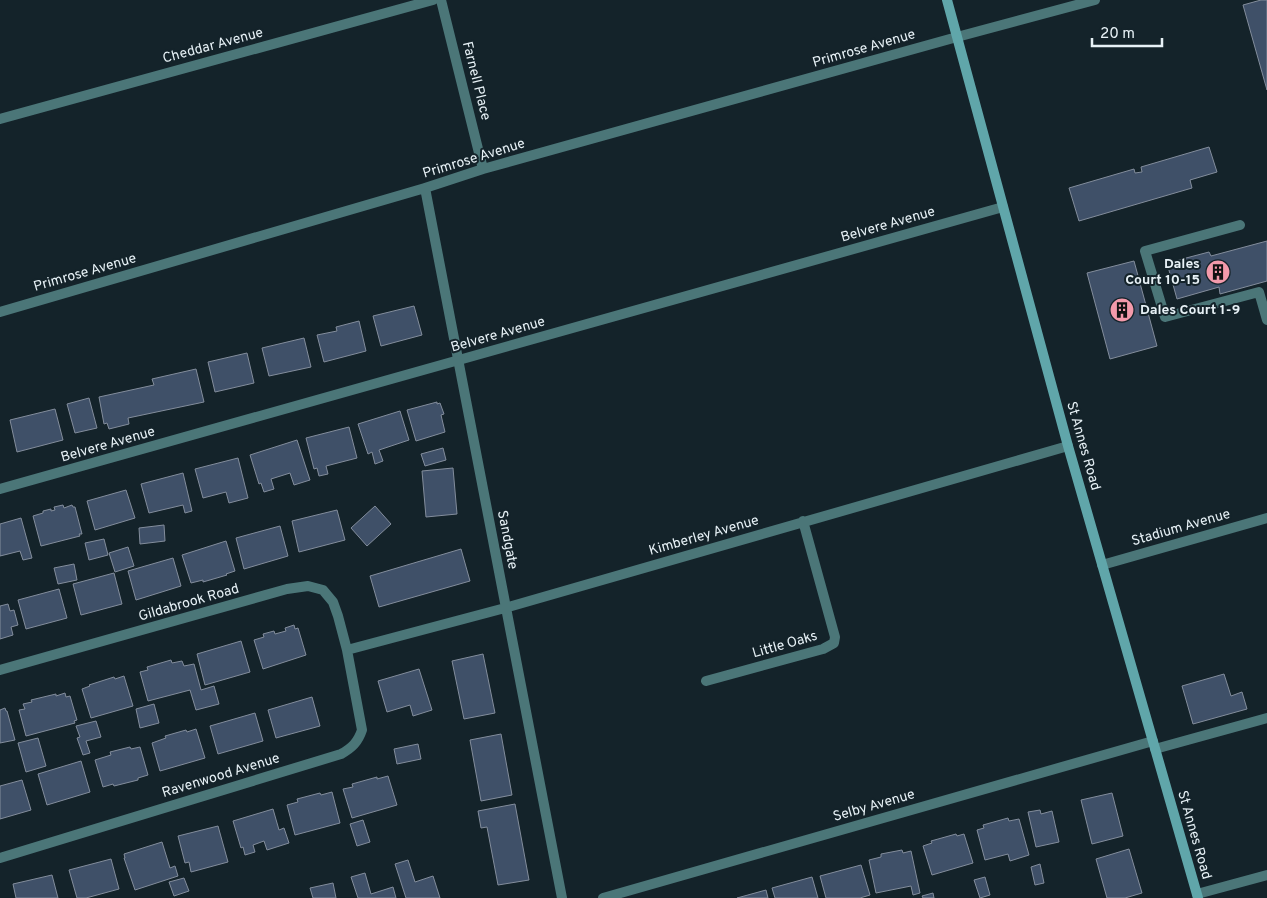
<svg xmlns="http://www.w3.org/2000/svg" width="1267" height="898" font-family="Overpass,sans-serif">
	<rect width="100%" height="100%" fill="#14232a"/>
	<!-- building -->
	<path fill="#3f5068" stroke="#838d9c" d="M1261 0H1267V90L1243 5Z
		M1209 147 1217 172 1190 180 1192 188 1079 221 1069 188 1134 169 1135 173 1142 172 1141 167Z
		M1267 241V281L1220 294 1219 287 1177 299 1167 263 1209 252 1211 256Z
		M1134 261 1157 346 1110 359 1087 273Z
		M414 306 422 335 381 346 373 316Z
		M359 321 366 351 324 362 317 335 337 331 336 327Z
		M304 338 311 367 269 376 262 348Z
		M247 353 254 383 215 392 208 362Z
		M196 369 204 402 128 418 129 424 109 429 107 423 104 424 99 397 154 385 152 379Z
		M89 398 97 428 75 433 67 404Z
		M437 402V404L440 403 444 414 441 415 445 432 416 441 407 410Z
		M55 409 63 440 17 452 10 420Z
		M400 411 409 440 379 450 383 461 375 464 372 452 368 454 358 424Z
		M349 427 357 458 326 466 328 474 319 476 317 468 314 469 306 438Z
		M297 440 310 480 294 485 290 473 271 479 274 489 264 492 261 483 259 484 250 455Z
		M443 448 446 460 425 466 421 454Z
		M238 458 248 498 229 503 226 492 203 498 195 469Z
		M453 468 457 514 426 517 422 471Z
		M183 473 192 511 185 513 183 505 149 513 141 484Z
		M126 490 135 518 95 530 87 501Z
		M63 505 64 508 72 505 73 507H75L82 534H79L80 536 41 546 33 516 43 513V511L51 509V511L55 510 54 507Z
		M375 506 391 524 367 546 351 528Z
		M337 510 345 540 299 552 292 521Z
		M21 518 32 558 23 560 20 551 0 556V524Z
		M164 525 165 541 140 544 139 528Z
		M280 526 288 556 244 569 236 538Z
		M104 539 108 555 89 560 85 543Z
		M226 541 235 571 226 574 227 575 203 582V580L191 583 182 555Z
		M128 547 134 566 115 572 109 553Z
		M461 549 470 581 379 607 370 576Z
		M173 558 181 586 136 600 128 571Z
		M74 564 77 580 58 584 54 568Z
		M114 573 122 604 81 615 73 584Z
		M59 589 67 618 26 629 18 600Z
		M8 604 10 611 14 610 18 625 11 627 13 635 0 639V606Z
		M294 625 295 629 298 628 306 655 263 669 254 640 264 637 263 634 274 631 275 634 286 631 285 628Z
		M241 641 250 672 205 685 197 654Z
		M483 654 495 713 464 719 452 661Z
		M171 660 172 663 182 661 184 666 194 664 201 690 214 686 219 704 196 710 190 690 148 701 140 672 148 670 147 667Z
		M419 669 432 710 413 716 410 705 387 712 378 681Z
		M1224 674 1231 696 1242 692 1247 709 1193 724 1182 686Z
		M124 676 133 706 91 718 82 689 90 686 89 685 114 677 115 679Z
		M65 693 66 697 70 696 77 720 74 721 75 723 26 736 19 710 25 709 23 704 32 702 31 700 56 694V696Z
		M312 697 320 726 276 738 268 710Z
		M154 704 159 723 140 728 136 709Z
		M5 708 6 711H7L15 740 0 743V710Z
		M255 713 263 741 218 754 210 726Z
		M96 721 101 737 86 741 90 753 83 755 77 738 80 737 76 726Z
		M196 729 205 758 160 771 152 743 166 738 165 736 186 730 187 732Z
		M501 734 512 795 481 801 470 740Z
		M38 738 46 766 26 772 18 743Z
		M418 744 421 759 397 764 394 749Z
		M130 747 131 749 140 747 148 775 138 778V780L114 786 113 784 103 787 95 760 111 755 110 752Z
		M81 761 90 792 47 805 38 774Z
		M388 776 397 805 352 818 343 789 353 787 352 784 377 777V779Z
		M22 780 31 810 0 819V786Z
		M332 792 340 823 295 835 287 805 298 802 297 799 320 793 321 795Z
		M1112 793 1123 836 1092 844 1081 800Z
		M515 804 529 880 498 885 487 827 481 828 478 811Z
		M273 809 279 830 284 828 289 843 267 850 264 841 253 845 255 852 245 855 243 847 241 848 233 821Z
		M1040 810 1041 814 1052 811 1059 842 1036 847 1028 812Z
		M1008 818 1009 821 1019 819 1029 855 1010 861 1008 854 985 860 977 830 984 828 983 825Z
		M363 820 370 842 357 846 350 824Z
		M218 826 228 862 191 872 189 862 185 863 178 836Z
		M956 834 957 836 964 834 973 863 932 875 923 846 932 843 931 841Z
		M162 842 170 868 175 866 178 876 135 890 124 858H125L124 854Z
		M1129 849 1142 893 1125 898H1107L1096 859Z
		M902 850 903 853 911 851 920 893 913 895 911 886 876 893 869 860 881 857V854Z
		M111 859 119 889 86 898H77L69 870Z
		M408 860 415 882 433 876 440 898H406L395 864Z
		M1040 864 1044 883 1035 885 1031 867Z
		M861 865 870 895 860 898H826L820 876Z
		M365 873 371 894 393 887 396 898H358L351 877Z
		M52 875 58 898H16L13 884Z
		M812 877 818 898H775L772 888Z
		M985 877 990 895 980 898 974 880Z
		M184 878 189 891 174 896 169 882Z
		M333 883 336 898H313L310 888Z
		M766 890 768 898H737Z
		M933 893 934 898H923L922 896Z"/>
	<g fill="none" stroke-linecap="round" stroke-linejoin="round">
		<!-- lane -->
		<path stroke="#4b7678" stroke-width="10" d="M1240 225 1145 251 1165 317 1259 292 1267 320
			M1155 749 1267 718"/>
		<!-- street -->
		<path stroke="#4b7678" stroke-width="10" d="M441 0 483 169
			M0 119 433 0
			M425 188C472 424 516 661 562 898
			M0 312 425 188 483 169 957 37 1095 0
			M0 489 1003 207
			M1102 565 1267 518
			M347 650 505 608 1068 446
			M0 670 287 589 308 586 323 590 333 602 338 616 347 650 362 730C358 742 352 748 341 754L0 858
			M706 681 823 649 834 643 835 637 803 521
			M1197 894 1267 875
			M603 898 1153 741"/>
		<!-- secondary -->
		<path stroke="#60a6aa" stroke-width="10" d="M947 0 1068 446 1198 898"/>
	</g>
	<!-- icons -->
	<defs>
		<symbol id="building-disc" viewBox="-11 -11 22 22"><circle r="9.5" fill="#f39aab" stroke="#14232a"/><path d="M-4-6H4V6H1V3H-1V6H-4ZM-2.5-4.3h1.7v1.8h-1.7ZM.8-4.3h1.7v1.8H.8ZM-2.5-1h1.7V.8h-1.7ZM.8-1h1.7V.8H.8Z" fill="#111"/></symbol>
	</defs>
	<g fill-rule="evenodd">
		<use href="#building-disc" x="1204" y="258" width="28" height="28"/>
		<use href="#building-disc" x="1108" y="296" width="28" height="28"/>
	</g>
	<g text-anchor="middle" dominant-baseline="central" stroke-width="4" stroke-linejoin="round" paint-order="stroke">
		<!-- street labels -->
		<g font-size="14" fill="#e7f1f6" stroke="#14232a">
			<text transform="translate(213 46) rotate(-15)">Cheddar Avenue</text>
			<text transform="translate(864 49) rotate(-16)">Primrose Avenue</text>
			<text transform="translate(476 81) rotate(76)">Farnell Place</text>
			<text transform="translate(474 159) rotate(-17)">Primrose Avenue</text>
			<text transform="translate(888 225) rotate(-16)">Belvere Avenue</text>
			<text transform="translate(85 273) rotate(-16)">Primrose Avenue</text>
			<text transform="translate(498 335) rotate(-16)">Belvere Avenue</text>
			<text transform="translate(108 445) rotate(-16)">Belvere Avenue</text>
			<text transform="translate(1083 446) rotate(74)">St Annes Road</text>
			<text transform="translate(1181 528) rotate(-16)">Stadium Avenue</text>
			<text transform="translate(704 536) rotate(-16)">Kimberley Avenue</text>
			<text transform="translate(507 540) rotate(79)">Sandgate</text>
			<text transform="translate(189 603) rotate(-16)">Gildabrook Road</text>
			<text transform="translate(785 645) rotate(-16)">Little Oaks</text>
			<text transform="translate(221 776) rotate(-17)">Ravenwood Avenue</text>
			<text transform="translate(874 806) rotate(-16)">Selby Avenue</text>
			<text transform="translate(1194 835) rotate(74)">St Annes Road</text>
		</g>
		<!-- poi labels -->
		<g font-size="14" font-weight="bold" fill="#e7f1f6" stroke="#14232a" text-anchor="end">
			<text x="1200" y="264">Dales<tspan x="1200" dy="16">Court 10-15</tspan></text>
			<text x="1140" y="310" text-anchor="start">Dales Court 1-9</text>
		</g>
	</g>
	<!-- scale -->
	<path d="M1092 38v8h70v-8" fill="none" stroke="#e7f1f6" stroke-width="2.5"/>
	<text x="1100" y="38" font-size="15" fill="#e7f1f6" stroke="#14232a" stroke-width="4" paint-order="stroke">20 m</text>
</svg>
